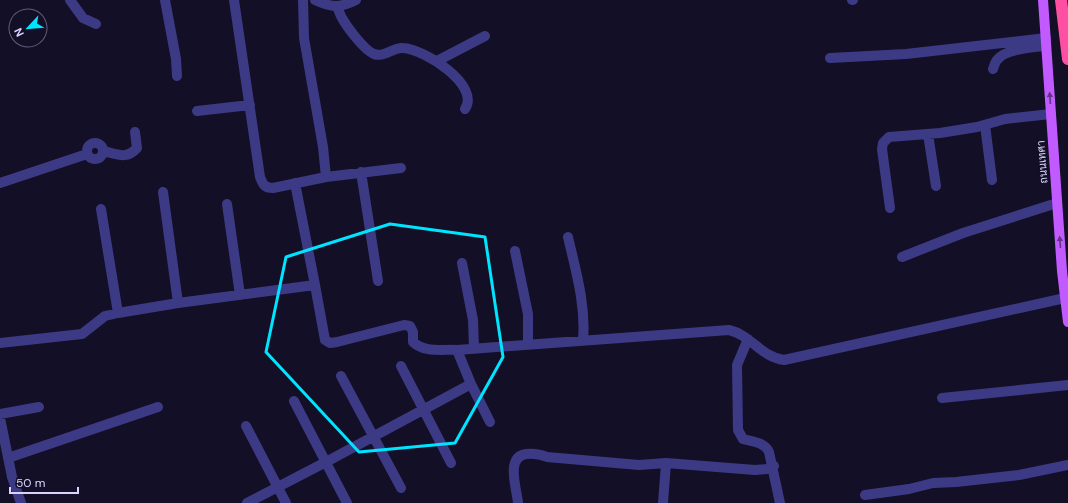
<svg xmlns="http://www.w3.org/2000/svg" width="1068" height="503" font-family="'DM Sans',Sarabun,sans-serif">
	<rect width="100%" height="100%" fill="#130f26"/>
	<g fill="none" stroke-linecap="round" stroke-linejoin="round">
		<!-- minor -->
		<path stroke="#3d3a85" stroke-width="10" d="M70 0 83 18 96 24
			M165 0 176 59 177 76
			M234 0 260 177C263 184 264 188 273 188L326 177 401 168
			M303 0 304 38 323 147 326 177
			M315 0C332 8 340 8 356 0
			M852 0H853
			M337 7C339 10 340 15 342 18 347 27 364 50 374 54 384 58 393 47 403 48 424 49 481 85 465 109
			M830 58 906 54 1046 38
			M437 61 485 36
			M993 69C994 67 995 62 997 60 1005 49 1033 47 1046 46
			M197 111 250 105
			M985 125 992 180
			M928 134 936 186
			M87 151a8 8 0 1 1 16 0a8 8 0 1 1-16 0Z
			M103 151C117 154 126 160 137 148L135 132
			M361 172 378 281
			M0 183 87 154
			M295 183 315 285
			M163 192 178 303
			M227 204 240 295
			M890 208 882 149 883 143 889 137 940 133 977 127 1005 119 1051 114
			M101 209 118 313
			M568 237C576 272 586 305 583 340
			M515 251 528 314V344
			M902 257 963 233 1057 203
			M462 263 473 320 474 348
			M748 339 737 365 738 430 743 439C753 442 764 442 769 452L780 503
			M0 343 82 334 105 316 118 313 178 303 315 285 325 340 330 343 337 342 404 325 410 326 413 332V342C425 353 442 349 457 350L729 330C751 335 761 357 784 360L1065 298
			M457 350 471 384 490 422
			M401 366 451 463
			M341 376 401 488
			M942 398 1068 385
			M294 401 347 503
			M0 414 39 407
			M0 418 12 477 21 503
			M246 426 286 503
			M8 458 158 407
			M865 495 909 489 933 483 956 482 1019 475 1068 465
			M247 503 326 462 471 384
			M518 503C517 489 505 457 526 454 534 453 540 454 547 457L639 465 666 463 755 470 767 469 774 466
			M663 503 666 463"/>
		<!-- major -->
		<path stroke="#c25bff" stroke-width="10" d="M1043 0 1062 271 1068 322"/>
		<!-- highway -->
		<path stroke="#ff4fa3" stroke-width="12" d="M1061 0 1068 59"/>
	</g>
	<!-- one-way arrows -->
	<defs><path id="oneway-solid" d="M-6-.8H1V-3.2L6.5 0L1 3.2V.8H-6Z"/></defs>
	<g fill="#623188">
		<use href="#oneway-solid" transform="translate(1050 98) rotate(-94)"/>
		<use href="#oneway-solid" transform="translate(1060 242) rotate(-94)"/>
	</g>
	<!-- marked area -->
	<path fill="none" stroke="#00e5ff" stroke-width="3" stroke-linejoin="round" d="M390 224 485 237 503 357 455 443 359 452 266 352 286 257Z"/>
	<g text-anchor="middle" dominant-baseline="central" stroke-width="3" stroke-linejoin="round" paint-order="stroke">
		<!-- street labels -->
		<g font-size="11" fill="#d9d4ff" stroke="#130f26">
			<text transform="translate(1042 162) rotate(-94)">ถนนเทศา</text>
		</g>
	</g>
	<!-- north arrow -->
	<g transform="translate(28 28) rotate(244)"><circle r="19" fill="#130f26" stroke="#625e7d"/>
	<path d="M0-3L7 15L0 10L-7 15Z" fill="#00e5ff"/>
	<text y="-6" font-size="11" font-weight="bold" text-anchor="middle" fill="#d9d4ff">N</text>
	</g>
	<!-- scale -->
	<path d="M10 487v6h68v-6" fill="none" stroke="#d9d4ff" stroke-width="2"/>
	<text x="16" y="487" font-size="12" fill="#d9d4ff" stroke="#130f26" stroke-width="3" paint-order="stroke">50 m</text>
</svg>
